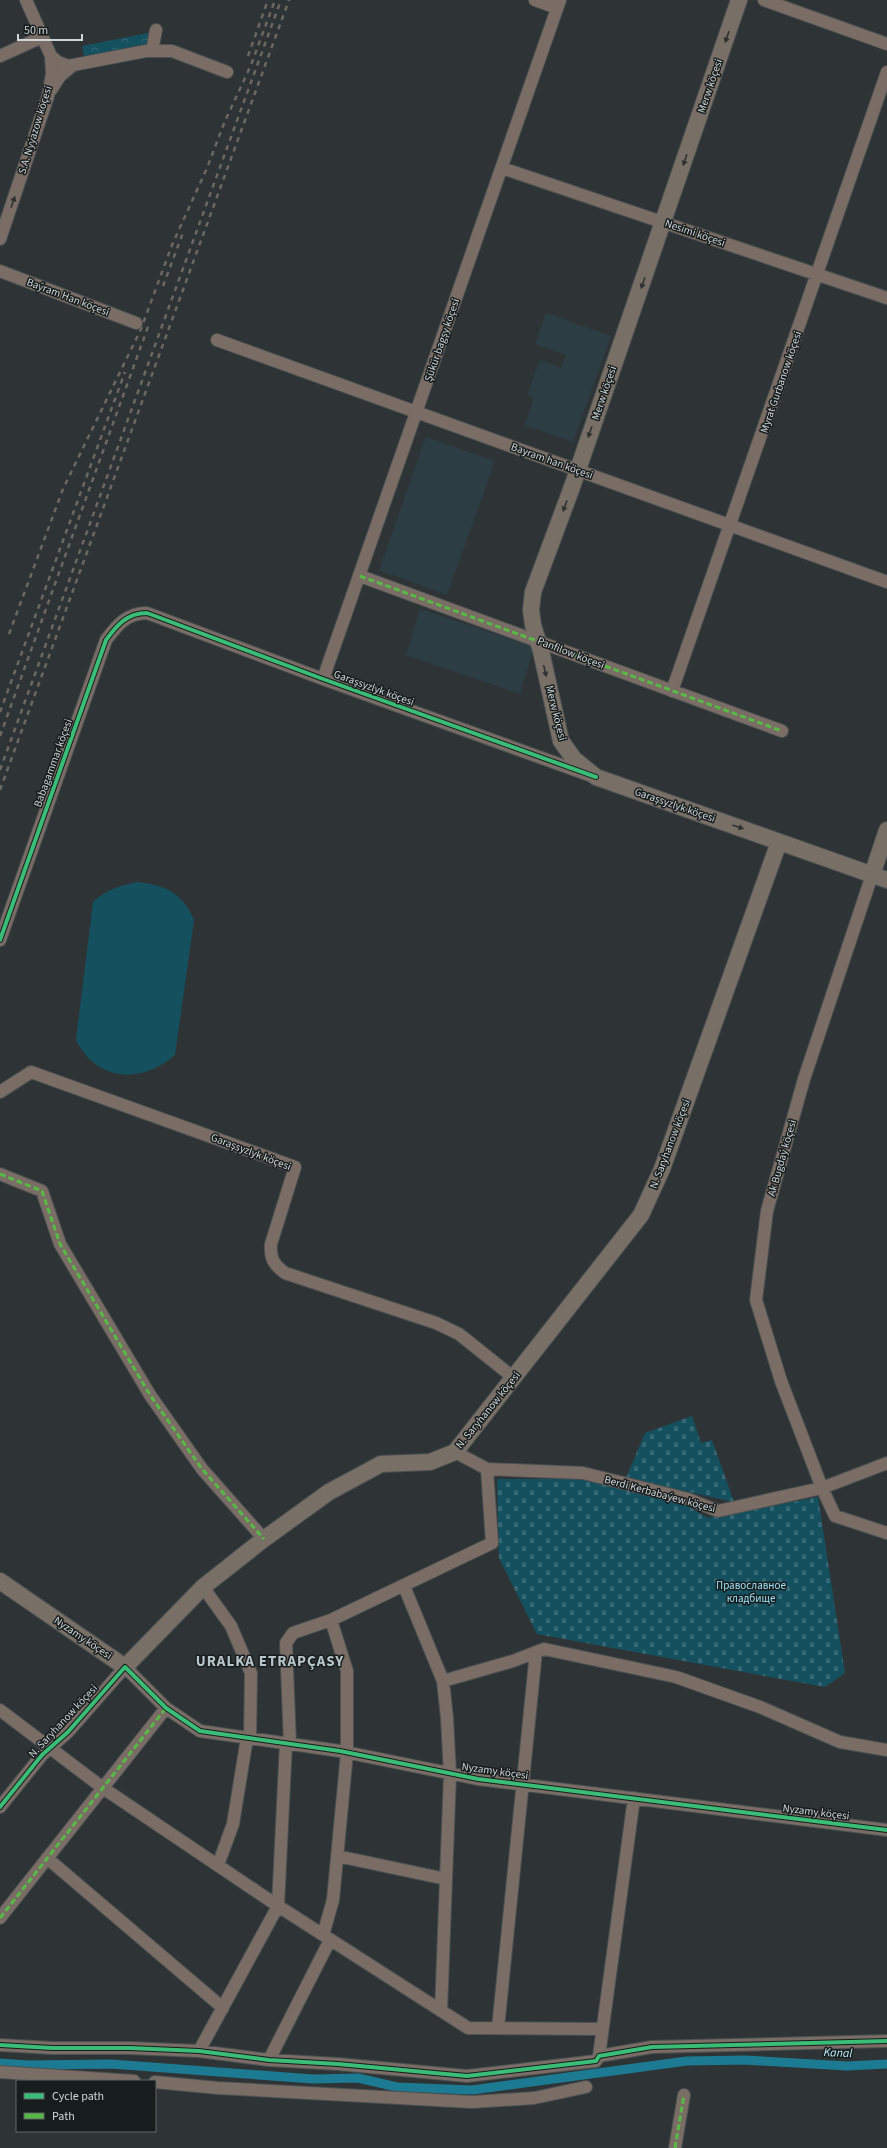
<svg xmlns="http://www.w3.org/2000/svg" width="887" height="2148" font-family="'Source Sans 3',sans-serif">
	<defs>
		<pattern id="forest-crowns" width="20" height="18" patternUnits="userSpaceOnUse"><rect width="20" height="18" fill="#15505f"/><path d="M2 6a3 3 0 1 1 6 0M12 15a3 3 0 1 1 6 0" fill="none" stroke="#366875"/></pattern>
		<pattern id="cemetery-stones" width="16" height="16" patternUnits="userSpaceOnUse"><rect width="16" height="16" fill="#15505f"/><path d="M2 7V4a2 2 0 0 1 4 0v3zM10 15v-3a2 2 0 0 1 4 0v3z" fill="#366875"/></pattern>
	</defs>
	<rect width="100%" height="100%" fill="#2e3436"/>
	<!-- built -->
	<path fill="#2c3e43" d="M546 313 611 336 573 442 525 425 534 398 527 395 540 360 561 368 566 355 535 344Z
		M426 437 495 461 447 595 379 570Z
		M420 609 534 647 520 694 406 655Z"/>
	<!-- forest -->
	<path fill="url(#forest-crowns)" d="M153 32 150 47 85 60 82 46Z"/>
	<!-- cemetery -->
	<path fill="url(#cemetery-stones)" d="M692 1416 701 1443 712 1440 734 1502 626 1478 645 1433Z
		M497 1479H585L684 1504 708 1518 818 1497 845 1673 825 1687 537 1634 499 1558Z"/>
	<!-- pitch -->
	<path fill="#15505f" d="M137 882C166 885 182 893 194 920L175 1055C142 1084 97 1082 76 1040L93 902C107 889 119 886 137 882Z"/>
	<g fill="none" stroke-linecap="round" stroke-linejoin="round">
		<!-- canal -->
		<path stroke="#1c7b92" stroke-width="9" d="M0 2063 28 2065 111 2064 313 2079 358 2078 397 2087 472 2090 687 2061 745 2060 847 2066 887 2064"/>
		<defs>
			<path id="minor" d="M535 0 557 8
				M764 0 887 44
				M152 51 156 30
				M0 56 42 37
				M51 56 58 62 68 66 146 51H172L227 72
				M51 90 60 76 72 66
				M502 168 887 298
				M0 239 48 96 52 74 51 56 26 0
				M0 271 136 323
				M217 340 887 582
				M360 576 782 731
				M323 679 560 0
				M672 691 887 72
				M872 875 804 1079 767 1211 756 1300 781 1381 822 1488 835 1516 887 1533
				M0 940 106 640C117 625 127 613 147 613L323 679 589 775
				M0 1092 31 1072 295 1167 271 1244C270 1258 273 1264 285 1273L436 1323 459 1334 514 1378
				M0 1174 42 1191 60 1244 150 1395 202 1469 264 1539
				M455 1452 487 1469 583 1473 688 1499 718 1511 822 1488 887 1463
				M404 1586 443 1681 447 1718 450 1774 441 2011
				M203 1587 231 1626 251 1673 250 1738
				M443 1681 513 1661 544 1649 676 1677 760 1707 840 1742 887 1750
				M0 1710 103 1788 278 1906 468 2028 602 2029
				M290 1744 286 1643 293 1633 331 1620
				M0 1807 42 1755 68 1732 125 1667 166 1708 200 1731 340 1751 478 1779 887 1830
				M337 1856 446 1879
				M47 1858 223 2008
				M218 1865 233 1824 247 1738
				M0 1918 166 1708
				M323 1935 333 1900 347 1753V1671L331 1620 492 1543 487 1469
				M498 2028 536 1652
				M0 2045 52 2048H130L199 2051 269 2060 338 2064 467 2076 596 2061 599 2056 652 2047 887 2041
				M199 2051 278 1906 286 1743
				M599 2056 634 1798
				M269 2060 330 1940
				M0 2072 134 2081
				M155 2082 218 2088 472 2102 534 2098 586 2087
				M675 2148 684 2095"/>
			<path id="major" d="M739 0 572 487 533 592 531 610 533 625 541 651 561 741 574 759 596 777 887 880
				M872 875 887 830
				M0 1581 125 1667 203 1587 264 1539 329 1492 381 1464 430 1462 455 1452 641 1215 662 1169 779 842"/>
		</defs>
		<!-- minor casing -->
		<use href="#minor" stroke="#4c5052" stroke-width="14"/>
		<!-- major casing -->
		<use href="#major" stroke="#4c5052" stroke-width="18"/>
		<!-- minor -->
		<use href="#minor" stroke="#796d65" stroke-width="12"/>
		<!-- major -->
		<use href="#major" stroke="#786f67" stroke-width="16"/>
		<!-- rail -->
		<path stroke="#6b6864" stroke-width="2.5" stroke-dasharray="5 5" stroke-linecap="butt" d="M248 56 268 0
			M163 286 184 230
			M9 634 63 489 141 329 172 245 207 168 225 121 251 65 275 0
			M0 712 125 372
			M0 736 149 324
			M0 770 281 0
			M0 790 289 0"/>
		<!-- quiet -->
		<path stroke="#58b947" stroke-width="3" stroke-dasharray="6 3" stroke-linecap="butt" d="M360 576 782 731
			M0 1174 42 1191 60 1244 150 1395 202 1469 264 1539
			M0 1918 166 1708
			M675 2148 684 2095"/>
		<defs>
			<path id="cycleway" d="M0 940 106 640C117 625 127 613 147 613L323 679 596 777
				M0 1807 42 1755 68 1732 125 1667 166 1708 200 1731 340 1751 478 1779 887 1830
				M0 2045 52 2048H130L199 2051 269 2060 338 2064 467 2076 596 2061 599 2056 652 2047 887 2041"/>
		</defs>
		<!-- cycleway casing -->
		<use href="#cycleway" stroke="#171c1d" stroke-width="6"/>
		<!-- cycleway -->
		<use href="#cycleway" stroke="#3abd76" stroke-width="4"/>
	</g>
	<!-- one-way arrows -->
	<defs><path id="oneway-solid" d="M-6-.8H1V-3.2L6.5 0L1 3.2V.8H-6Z"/></defs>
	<g fill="#2f3130">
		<use href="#oneway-solid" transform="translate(727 37) rotate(109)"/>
		<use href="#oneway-solid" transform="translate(685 160) rotate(109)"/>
		<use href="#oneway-solid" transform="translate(643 283) rotate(109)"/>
		<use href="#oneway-solid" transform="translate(590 432) rotate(109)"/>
		<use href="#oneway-solid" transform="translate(565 506) rotate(110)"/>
		<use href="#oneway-solid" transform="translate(545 671) rotate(77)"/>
		<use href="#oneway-solid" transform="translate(738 827) rotate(19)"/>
	</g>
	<use fill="#30302f" href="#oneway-solid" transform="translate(13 202) rotate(-71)"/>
	<g text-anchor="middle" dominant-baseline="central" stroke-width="3" stroke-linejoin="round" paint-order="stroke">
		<!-- street labels -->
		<g font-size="11" fill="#d0d6d8" stroke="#171c1d">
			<text transform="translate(710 86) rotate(-71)">Merw köçesi</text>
			<text transform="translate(35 130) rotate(-73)">S.A. Nyýazow köçesi</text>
			<text transform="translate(695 233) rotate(19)">Nesimi köçesi</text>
			<text transform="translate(68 297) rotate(21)">Baýram Han köçesi</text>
			<text transform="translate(442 340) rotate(-71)">Şükür bagşy köçesi</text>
			<text transform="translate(781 382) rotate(-71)">Myrat Gurbanow köçesi</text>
			<text transform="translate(604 393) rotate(-71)">Merw köçesi</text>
			<text transform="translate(552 461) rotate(20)">Bayram han köçesi</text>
			<text transform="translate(571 653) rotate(21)">Panfilow köçesi</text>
			<text transform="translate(374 688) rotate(20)">Garaşsyzlyk köçesi</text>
			<text transform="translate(556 713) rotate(76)">Merw köçesi</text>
			<text transform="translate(53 763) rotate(-70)">Babagammar köçesi</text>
			<text transform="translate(675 805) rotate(19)">Garaşsyzlyk köçesi</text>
			<text transform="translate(670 1144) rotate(-69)">N. Saryhanow köçesi</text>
			<text transform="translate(251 1152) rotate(21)">Garaşsyzlyk köçesi</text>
			<text transform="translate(782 1158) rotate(-74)">Ak Bugdaý köçesi</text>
			<text transform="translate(488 1410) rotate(-51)">N. Saryhanow köçesi</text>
			<text transform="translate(660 1494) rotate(15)">Berdi Kerbabaýew köçesi</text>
			<text transform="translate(83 1638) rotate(34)">Nyzamy köçesi</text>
			<text transform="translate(63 1721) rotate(-47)">N. Saryhanow köçesi</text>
			<text transform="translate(495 1771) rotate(8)">Nyzamy köçesi</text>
			<text transform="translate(816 1812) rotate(7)">Nyzamy köçesi</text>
		</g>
		<!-- park labels -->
		<g font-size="11" fill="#9de2f8" stroke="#171c1d">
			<text x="751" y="1585">Православное<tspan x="751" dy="13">кладбище</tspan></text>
		</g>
		<!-- water labels -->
		<g font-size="12" font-style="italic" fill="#c0edfc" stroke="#171c1d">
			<text transform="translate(838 2053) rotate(2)">Kanal</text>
		</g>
		<!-- district labels -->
		<g font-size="15" font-weight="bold" letter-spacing="1" fill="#b8c5c9" stroke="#171c1d">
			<text x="270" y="1661">URALKA ETRAPÇASY</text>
		</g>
	</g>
	<!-- legend -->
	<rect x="16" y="2080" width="140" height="52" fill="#171c1d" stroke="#616668"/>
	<rect x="24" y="2093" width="20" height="6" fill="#3abd76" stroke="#616668"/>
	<text x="52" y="2100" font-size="12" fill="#d0d6d8">Cycle path</text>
	<rect x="24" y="2113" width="20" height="6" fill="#58b947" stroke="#616668"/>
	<text x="52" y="2120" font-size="12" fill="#d0d6d8">Path</text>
	<!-- scale -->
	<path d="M18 34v6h64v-6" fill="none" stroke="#d0d6d8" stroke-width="2"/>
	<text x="24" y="34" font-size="12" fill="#d0d6d8" stroke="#171c1d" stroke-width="3" paint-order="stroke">50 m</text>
</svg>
